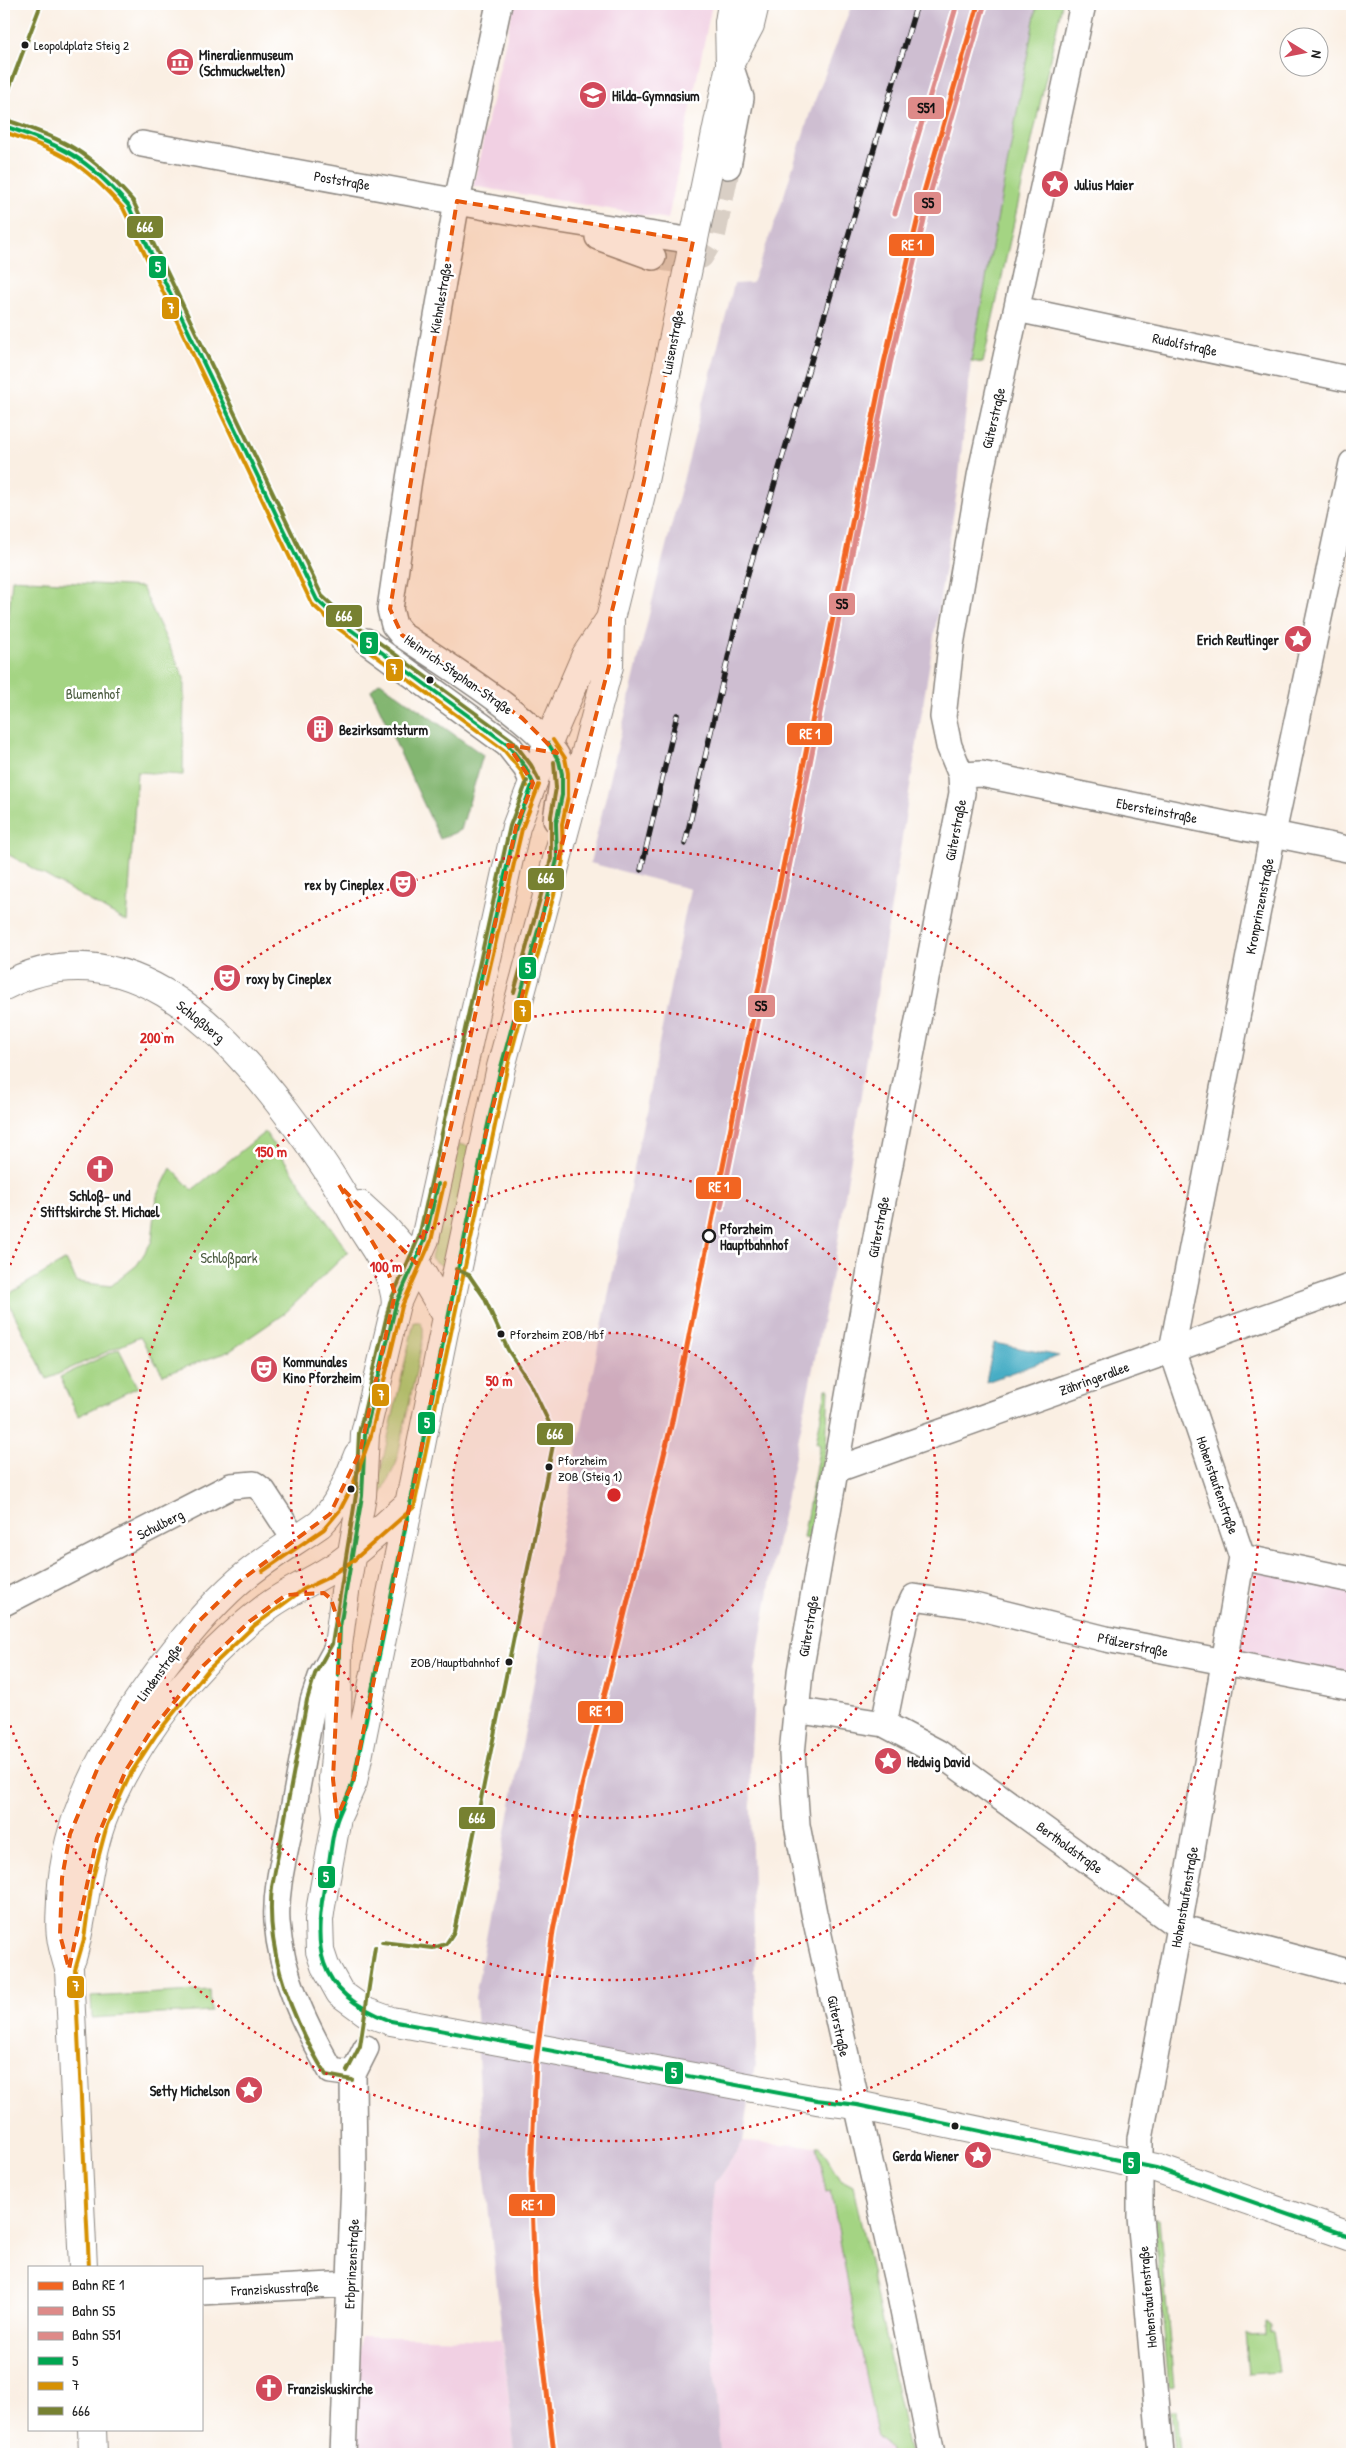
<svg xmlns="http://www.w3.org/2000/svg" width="1356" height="2458" font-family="'Patrick Hand',sans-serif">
	<rect width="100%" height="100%" fill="#fff"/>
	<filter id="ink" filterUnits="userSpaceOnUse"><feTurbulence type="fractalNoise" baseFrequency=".02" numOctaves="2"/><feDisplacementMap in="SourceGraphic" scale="10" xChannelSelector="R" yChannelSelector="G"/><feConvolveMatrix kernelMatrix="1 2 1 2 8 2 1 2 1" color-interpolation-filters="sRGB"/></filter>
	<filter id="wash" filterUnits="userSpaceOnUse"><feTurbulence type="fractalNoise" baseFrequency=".0096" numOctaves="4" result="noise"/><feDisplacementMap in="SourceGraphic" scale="20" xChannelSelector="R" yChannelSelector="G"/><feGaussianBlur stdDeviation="1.12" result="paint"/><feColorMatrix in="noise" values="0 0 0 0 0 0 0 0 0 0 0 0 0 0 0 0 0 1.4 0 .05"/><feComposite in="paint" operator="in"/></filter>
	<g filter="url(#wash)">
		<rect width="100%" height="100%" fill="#faefe3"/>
		<!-- built -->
		<path fill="#f1d0e3" d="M514 4H712L668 219 473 186Z
			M1256 1566 1352 1585V1677L1239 1655Z
			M743 2142 817 2146 826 2192 831 2191 845 2262 891 2454H720L709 2289 714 2184Z
			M360 2336 502 2340 515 2454H357Z"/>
		<!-- industrial -->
		<path fill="#cebed1" d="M852 4H1037L971 361 958 485 835 1259 775 1555 755 1671 750 1772 757 2050 743 2142 714 2184 709 2289 720 2454H515L484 2168 475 1997 579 1441 690 889 590 863 657 581 734 284 752 283 779 211 810 113Z"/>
		<!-- green -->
		<path fill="#a4d483" stroke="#607850" d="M1037 4H1062L983 363 971 361Z
			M12 579 142 587 184 678 183 775 137 772 127 922 4 852V632L8 626Z
			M265 1132 348 1252 285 1313 230 1351 163 1375 140 1337 47 1379 5 1296 66 1260 77 1282 111 1286 137 1265 152 1241 157 1196 171 1168 192 1190Z
			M459 1144 472 1147 445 1268 431 1258Z
			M414 1322H420L423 1328V1339L396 1464 376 1504H373Z
			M119 1349 138 1387 78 1416 60 1377Z
			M826 1389H829L826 1445 809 1539 803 1538 820 1445 816 1443Z
			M210 1990 211 2011 92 2018 91 1997Z
			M817 2146H820L840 2179 853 2186 910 2454H891L889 2447 878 2438 858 2339 831 2191 826 2192Z
			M1154 2219H1159L1174 2387 1169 2388Z
			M1265 2323 1270 2325V2332L1273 2331 1279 2372 1249 2374 1245 2334 1248 2336 1265 2335Z
			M1171 2410H1176L1180 2454H1175Z"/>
		<!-- forest -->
		<path fill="#83b671" stroke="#506946" d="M380 682 483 755 461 830 440 839 371 690Z"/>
		<!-- water -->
		<path fill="#46adc5" stroke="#316470" d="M994 1343 1059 1356 986 1382Z"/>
	</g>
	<g filter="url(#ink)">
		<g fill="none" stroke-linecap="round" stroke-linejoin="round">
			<!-- minor-tunnel -->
			<path stroke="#d9cfc5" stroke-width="25" stroke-dasharray="25 12" stroke-linecap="butt" d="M653 257 681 261 701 256 713 237 728 166"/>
			<defs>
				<path id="minor" d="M499 4 457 201 409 479 390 609 394 625 402 635C436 658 550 728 560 763 565 784 558 800 556 820
					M142 144 541 217 693 241
					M728 166 741 98 730 65
					M598 237 653 257
					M1017 309 1352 380
					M366 641 508 745 526 768 533 783
					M961 775 981 774 1352 850
					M835 1470 1352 1286
					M1242 1557 1352 1580
					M4 1603 231 1486 254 1484 263 1491 295 1540
					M338 1646 321 1677 313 1701C305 1744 297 1788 289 1832 283 1861 275 1892 277 1922 281 1976 305 2025 331 2071L353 2074
					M795 1710 884 1724 939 1753 1179 1927 1352 1973
					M884 1724 906 1614 914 1597 974 1606 1106 1639 1352 1687
					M201 2292 350 2284
					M343 2454 354 2180 353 2074 366 2048
					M932 2454 898 2286 814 1913 797 1825 792 1754 800 1672 874 1247 962 793 961 775 949 746 943 717 951 645 980 476 1083 4
					M1161 2454 1140 2217V2139L1179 1927 1242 1557 1172 1350 1273 833 1352 463"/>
				<path id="secondary" d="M4 986C122 924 220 1024 286 1112 311 1145 334 1177 353 1213 369 1244 394 1267 396 1304
					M360 1205 384 1227 415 1262"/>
				<path id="primary" d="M732 4 729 22 730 65 643 486 610 619 609 666 501 1067 443 1336 353 1782 337 1817 321 1906 319 1920 320 1951 325 1966 340 1993 366 2012 391 2021 817 2100 857 2105 1156 2168 1352 2237
					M731 61 750 25 755 4
					M415 1262 447 1316
					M337 1816 333 1779 337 1734 338 1646 345 1592 362 1496 365 1434 396 1304 425 1239 516 827 548 743 586 655 610 619
					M72 1958C85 1913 86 1866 102 1821 133 1738 197 1660 267 1607 290 1590 316 1580 339 1564 363 1547 385 1525 408 1505
					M83 2267 69 1969C66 1958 62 1947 61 1936 59 1924 61 1910 61 1898 65 1816 105 1746 152 1681 178 1645 205 1611 239 1581 264 1559 293 1543 320 1524 339 1505 348 1480 358 1455
					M92 2429 93 2454"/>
			</defs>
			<!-- minor casing -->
			<use href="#minor" stroke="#8b8680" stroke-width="28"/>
			<!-- secondary casing -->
			<use href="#secondary" stroke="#8b8680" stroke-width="30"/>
			<!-- primary casing -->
			<use href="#primary" stroke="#8b8680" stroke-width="30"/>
			<!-- minor -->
			<use href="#minor" stroke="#fff" stroke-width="25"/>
			<!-- secondary -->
			<use href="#secondary" stroke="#fff" stroke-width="28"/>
			<!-- primary -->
			<use href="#primary" stroke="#fff" stroke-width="28"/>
			<defs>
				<path id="rail" d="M685 844 746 580 917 4
					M641 870 677 715"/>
			</defs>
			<!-- rail casing -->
			<use href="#rail" stroke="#1c1c1c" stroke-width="5.5"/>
			<!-- rail -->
			<use href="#rail" stroke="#fff" stroke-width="4" stroke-dasharray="11" stroke-linecap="butt"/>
			<defs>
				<path id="bus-1" d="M4 126C64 146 86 157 128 205L317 600 343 624 508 745 526 768 533 783
					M548 743 559 761 562 774V795L556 823 557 860 501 1067 486 1133 354 1778C350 1793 342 1806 337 1820 331 1837 331 1856 327 1873 312 1947 313 1991 391 2021L817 2100 857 2105 1156 2168 1352 2237
					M480 983 516 827 533 783
					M338 1675 340 1627 362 1496 365 1434 396 1304 425 1239 438 1184"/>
				<path id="bus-2" d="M4 132C61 151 82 162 123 208L312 604 339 629 504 750 521 771 527 786
					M486 984 522 829 539 785
					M263 1571 324 1529 340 1510 353 1485 371 1435 402 1306 431 1241 444 1184
					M89 2267 75 1970 84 1939 92 1881 107 1825 131 1773 156 1735 208 1670 254 1626 304 1589 325 1579 354 1560 414 1507 507 1069 563 861 562 824 568 796V773L565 758 553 740"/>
				<path id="bus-3" d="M4 102 41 4
					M6 120C67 140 90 152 133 201L322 596 347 619 512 740 531 765 539 780
					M514 992 551 859V816L556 788 554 762
					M382 1942 433 1948 446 1944 454 1932 555 1435 530 1383 508 1350 484 1297 469 1275 456 1269
					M347 2071 360 2046 375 1947
					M352 2080 326 2075C292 2019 265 1954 272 1887L307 1700 315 1674 332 1644 356 1495 359 1433 390 1302 419 1237 510 826 527 781"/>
			</defs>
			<!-- bus-1 casing -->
			<use href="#bus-1" stroke="#fff" stroke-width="8"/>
			<!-- bus-2 casing -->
			<use href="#bus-2" stroke="#fff" stroke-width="8"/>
			<!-- bus-3 casing -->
			<use href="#bus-3" stroke="#fff" stroke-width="8"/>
			<!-- bus-1 -->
			<use href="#bus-1" stroke="#00a651" stroke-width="4"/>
			<!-- bus-2 -->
			<use href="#bus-2" stroke="#d69104" stroke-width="4"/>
			<!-- bus-3 -->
			<use href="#bus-3" stroke="#778131" stroke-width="4"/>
			<defs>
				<path id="rail-1" d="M554 2454 535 2286 531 2173 536 2061 553 1931 582 1786 671 1426 884 363 924 192 978 4"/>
				<path id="rail-2" d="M721 1207 890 364 930 194 984 6"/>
				<path id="rail-3" d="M895 213 957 4"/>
			</defs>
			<!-- rail-1 casing -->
			<use href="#rail-1" stroke="#fff" stroke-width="9"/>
			<!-- rail-2 casing -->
			<use href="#rail-2" stroke="#fff" stroke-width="9"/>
			<!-- rail-3 casing -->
			<use href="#rail-3" stroke="#fff" stroke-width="9"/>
			<!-- rail-1 -->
			<use href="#rail-1" stroke="#f26522" stroke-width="5"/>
			<!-- rail-2 -->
			<use href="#rail-2" stroke="#de8a88" stroke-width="5"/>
			<!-- rail-3 -->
			<use href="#rail-3" stroke="#de8a88" stroke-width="5"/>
		</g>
	</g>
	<!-- marked area -->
	<path fill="#e8590c" fill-opacity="0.2" stroke="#e8590c" stroke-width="4" stroke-dasharray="10 6" stroke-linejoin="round" d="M457 201 693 241 643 486 610 619 609 666 486 1133 353 1782 337 1817 333 1779 340 1627 331 1599 324 1593 286 1595 250 1621 203 1666 151 1731 126 1770 97 1838 69 1969 60 1935 62 1878 70 1834 99 1765 137 1702 195 1625 240 1581 330 1514 360 1452 395 1294 386 1265 339 1185 416 1263 451 1126 516 827 533 783 508 745 557 753 522 718 402 635 390 609Z"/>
	<!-- distance rings -->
	<circle cx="614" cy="1495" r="162" fill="#d62828" fill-opacity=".12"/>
	<g fill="none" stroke="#d62828" stroke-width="2.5" stroke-dasharray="2.5 5">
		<circle cx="614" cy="1495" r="162"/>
		<circle cx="614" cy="1495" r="323"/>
		<circle cx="614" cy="1495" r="485"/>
		<path d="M5 1279A646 646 0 1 1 5 1711"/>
	</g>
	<!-- icons -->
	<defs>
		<symbol id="museum-disc" viewBox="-11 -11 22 22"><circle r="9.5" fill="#d1495b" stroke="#fff"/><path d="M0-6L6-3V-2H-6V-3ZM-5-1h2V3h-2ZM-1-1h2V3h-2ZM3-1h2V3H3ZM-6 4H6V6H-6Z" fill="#fff"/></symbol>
		<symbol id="school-disc" viewBox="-11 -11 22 22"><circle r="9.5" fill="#d1495b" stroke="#fff"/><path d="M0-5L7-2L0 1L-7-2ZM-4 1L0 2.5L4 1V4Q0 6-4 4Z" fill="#fff"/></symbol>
		<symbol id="sight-disc" viewBox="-11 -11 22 22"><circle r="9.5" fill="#d1495b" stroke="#fff"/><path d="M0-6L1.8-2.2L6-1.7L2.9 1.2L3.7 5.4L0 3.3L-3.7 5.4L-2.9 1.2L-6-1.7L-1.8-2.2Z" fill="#fff"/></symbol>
		<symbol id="building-disc" viewBox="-11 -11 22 22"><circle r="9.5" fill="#d1495b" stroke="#fff"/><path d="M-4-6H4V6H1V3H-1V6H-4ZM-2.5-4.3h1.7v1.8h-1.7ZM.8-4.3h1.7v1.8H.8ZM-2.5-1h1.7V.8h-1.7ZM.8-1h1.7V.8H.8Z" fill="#fff"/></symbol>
		<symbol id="theatre-disc" viewBox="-11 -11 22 22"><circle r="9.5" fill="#d1495b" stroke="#fff"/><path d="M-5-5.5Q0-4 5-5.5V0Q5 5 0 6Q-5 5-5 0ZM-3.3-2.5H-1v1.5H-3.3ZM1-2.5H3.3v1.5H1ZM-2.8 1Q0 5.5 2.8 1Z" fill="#fff"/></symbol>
		<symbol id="church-disc" viewBox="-11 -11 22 22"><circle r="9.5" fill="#d1495b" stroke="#fff"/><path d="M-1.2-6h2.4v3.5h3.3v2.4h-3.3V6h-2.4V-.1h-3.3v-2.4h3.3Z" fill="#fff"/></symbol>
	</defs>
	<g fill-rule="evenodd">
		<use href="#museum-disc" x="164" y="46" width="32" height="32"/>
		<use href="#school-disc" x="577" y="79" width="32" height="32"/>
		<use href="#sight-disc" x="1039" y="168" width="32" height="32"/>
		<use href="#sight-disc" x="1282" y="623" width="32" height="32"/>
		<use href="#building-disc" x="304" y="713" width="32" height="32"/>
		<use href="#theatre-disc" x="387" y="868" width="32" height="32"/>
		<use href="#theatre-disc" x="211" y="962" width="32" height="32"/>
		<use href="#church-disc" x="84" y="1153" width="32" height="32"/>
		<use href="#theatre-disc" x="248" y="1353" width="32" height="32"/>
		<use href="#sight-disc" x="872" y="1745" width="32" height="32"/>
		<use href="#sight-disc" x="233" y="2074" width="32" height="32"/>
		<use href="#sight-disc" x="962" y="2139" width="32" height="32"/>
		<use href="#church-disc" x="253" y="2372" width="32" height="32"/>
	</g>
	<!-- markers -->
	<g fill="#1c1c1c" stroke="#fff" stroke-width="2">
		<circle cx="25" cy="45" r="4.5"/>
		<circle cx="430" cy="680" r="4.5"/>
		<circle cx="501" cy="1334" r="4.5"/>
		<circle cx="549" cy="1467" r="4.5"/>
		<circle cx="351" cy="1489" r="4.5"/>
		<circle cx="509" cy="1662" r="4.5"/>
		<circle cx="955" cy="2126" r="4.5"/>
	</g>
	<circle fill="#fff" stroke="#1c1c1c" stroke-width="2.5" cx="709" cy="1236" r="6"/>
	<g text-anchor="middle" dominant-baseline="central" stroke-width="5" stroke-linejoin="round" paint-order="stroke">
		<!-- bus labels -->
		<g font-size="13" fill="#1c1c1c" stroke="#fff" text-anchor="start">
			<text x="34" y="45">Leopoldplatz Steig 2</text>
			<text x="510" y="1334">Pforzheim ZOB/Hbf</text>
			<text x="558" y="1460">Pforzheim<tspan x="558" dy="16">ZOB (Steig 1)</tspan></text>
			<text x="500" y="1662" text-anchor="end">ZOB/Hauptbahnhof</text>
		</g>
		<!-- poi labels -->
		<g font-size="14" font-weight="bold" fill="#1c1c1c" stroke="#fff" text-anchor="start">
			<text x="199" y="54">Mineralienmuseum<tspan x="199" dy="16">(Schmuckwelten)</tspan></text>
			<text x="612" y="95">Hilda-Gymnasium</text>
			<text x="1074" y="184">Julius Maier</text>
			<text x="1279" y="639" text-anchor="end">Erich Reutlinger</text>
			<text x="339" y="729">Bezirksamtsturm</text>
			<text x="384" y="884" text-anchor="end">rex by Cineplex</text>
			<text x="246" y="978">roxy by Cineplex</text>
			<text x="100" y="1195" text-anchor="middle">Schloß- und<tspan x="100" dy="16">Stiftskirche St. Michael</tspan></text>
			<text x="283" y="1361">Kommunales<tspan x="283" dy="16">Kino Pforzheim</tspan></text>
			<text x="907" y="1761">Hedwig David</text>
			<text x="230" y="2090" text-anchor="end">Setty Michelson</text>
			<text x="959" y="2155" text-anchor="end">Gerda Wiener</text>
			<text x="288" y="2388">Franziskuskirche</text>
		</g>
		<!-- street labels -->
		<g font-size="14" fill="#1c1c1c" stroke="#fff">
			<text transform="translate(342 180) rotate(10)">Poststraße</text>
			<text transform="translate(440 298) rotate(-80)">Kiehnlestraße</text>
			<text transform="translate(672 342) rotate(-79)">Luisenstraße</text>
			<text transform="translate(1185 344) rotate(12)">Rudolfstraße</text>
			<text transform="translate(993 418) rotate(-77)">Güterstraße</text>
			<text transform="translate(459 674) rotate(35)">Heinrich-Stephan-Straße</text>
			<text transform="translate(1157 810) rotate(11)">Ebersteinstraße</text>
			<text transform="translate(955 830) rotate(-79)">Güterstraße</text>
			<text transform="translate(1259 906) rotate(-79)">Kronprinzenstraße</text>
			<text transform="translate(201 1021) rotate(39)">Schloßberg</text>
			<text transform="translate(878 1227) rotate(-79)">Güterstraße</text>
			<text transform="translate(1094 1378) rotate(-20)">Zähringerallee</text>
			<text transform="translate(1218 1485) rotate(71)">Hohenstaufenstraße</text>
			<text transform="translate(160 1524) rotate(-27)">Schulberg</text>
			<text transform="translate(808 1626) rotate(-80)">Güterstraße</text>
			<text transform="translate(1133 1644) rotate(12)">Pfälzerstraße</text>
			<text transform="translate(159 1672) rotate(-54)">Lindenstraße</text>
			<text transform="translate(1070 1847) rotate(36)">Bertholdstraße</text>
			<text transform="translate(1184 1897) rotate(-80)">Hohenstaufenstraße</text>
			<text transform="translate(839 2026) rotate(78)">Güterstraße</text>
			<text transform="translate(351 2264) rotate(-87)">Erbprinzenstraße</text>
			<text transform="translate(275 2288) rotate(-3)">Franziskusstraße</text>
			<text transform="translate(1147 2297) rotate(-95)">Hohenstaufenstraße</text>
		</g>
		<!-- park labels -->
		<g font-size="14" fill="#4c5c40" stroke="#fff">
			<text x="93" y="693">Blumenhof</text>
			<text x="229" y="1257">Schloßpark</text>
		</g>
		<!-- stop labels -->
		<g font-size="14" font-weight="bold" fill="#1c1c1c" stroke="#fff" text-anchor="start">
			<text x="720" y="1228">Pforzheim<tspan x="720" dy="16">Hauptbahnhof</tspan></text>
		</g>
	</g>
	<circle cx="614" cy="1495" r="8" fill="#d62828" stroke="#fff" stroke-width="2.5"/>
	<g font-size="15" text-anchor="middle" font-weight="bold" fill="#d62828" stroke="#fff" stroke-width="5" stroke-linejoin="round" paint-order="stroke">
		<text x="157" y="1043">200 m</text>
		<text x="271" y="1157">150 m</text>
		<text x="386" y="1272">100 m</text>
		<text x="499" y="1386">50 m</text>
	</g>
	<g stroke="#fff" stroke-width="2">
		<rect x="907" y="96" width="38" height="24" rx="5" fill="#de8a88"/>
		<rect x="913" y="191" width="29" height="24" rx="5" fill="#de8a88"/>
		<rect x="126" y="215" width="38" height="24" rx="5" fill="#778131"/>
		<rect x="888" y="233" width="47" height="24" rx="5" fill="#f26522"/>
		<rect x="148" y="255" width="19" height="24" rx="5" fill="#00a651"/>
		<rect x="161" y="296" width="19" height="24" rx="5" fill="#d69104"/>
		<rect x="828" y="592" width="28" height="24" rx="5" fill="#de8a88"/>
		<rect x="325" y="604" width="38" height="24" rx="5" fill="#778131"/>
		<rect x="359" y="631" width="20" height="24" rx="5" fill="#00a651"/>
		<rect x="385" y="658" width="19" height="24" rx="5" fill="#d69104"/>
		<rect x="786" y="722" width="47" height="24" rx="5" fill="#f26522"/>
		<rect x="527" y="867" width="38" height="24" rx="5" fill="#778131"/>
		<rect x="518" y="956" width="19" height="24" rx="5" fill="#00a651"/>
		<rect x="747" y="994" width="29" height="24" rx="5" fill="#de8a88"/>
		<rect x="513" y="999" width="19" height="24" rx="5" fill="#d69104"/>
		<rect x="695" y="1176" width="47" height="24" rx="5" fill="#f26522"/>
		<rect x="371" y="1383" width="19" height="24" rx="5" fill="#d69104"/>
		<rect x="417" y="1411" width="19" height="24" rx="5" fill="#00a651"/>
		<rect x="536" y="1422" width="38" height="24" rx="5" fill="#778131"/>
		<rect x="577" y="1700" width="47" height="24" rx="5" fill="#f26522"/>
		<rect x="458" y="1806" width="38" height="24" rx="5" fill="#778131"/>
		<rect x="317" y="1865" width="19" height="24" rx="5" fill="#00a651"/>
		<rect x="66" y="1975" width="19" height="24" rx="5" fill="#d69104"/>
		<rect x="664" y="2061" width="20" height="24" rx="5" fill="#00a651"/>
		<rect x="1122" y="2151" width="19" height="24" rx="5" fill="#00a651"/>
		<rect x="508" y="2193" width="48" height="24" rx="5" fill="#f26522"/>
	</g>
	<g font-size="14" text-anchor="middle" font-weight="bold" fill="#fff">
		<text x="145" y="232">666</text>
		<text x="912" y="250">RE 1</text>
		<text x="158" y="272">5</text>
		<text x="171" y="313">7</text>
		<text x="344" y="621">666</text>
		<text x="369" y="648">5</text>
		<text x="394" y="674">7</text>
		<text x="810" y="739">RE 1</text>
		<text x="546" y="883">666</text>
		<text x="528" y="973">5</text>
		<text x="523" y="1016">7</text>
		<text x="719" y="1192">RE 1</text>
		<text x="381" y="1400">7</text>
		<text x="427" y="1428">5</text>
		<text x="555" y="1439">666</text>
		<text x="600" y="1716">RE 1</text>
		<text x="477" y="1823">666</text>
		<text x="326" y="1882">5</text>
		<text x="76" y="1991">7</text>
		<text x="674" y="2078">5</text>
		<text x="1131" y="2168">5</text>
		<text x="532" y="2210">RE 1</text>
	</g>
	<g font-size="14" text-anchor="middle" font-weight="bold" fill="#111">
		<text x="926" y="113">S51</text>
		<text x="928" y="208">S5</text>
		<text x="842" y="609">S5</text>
		<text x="761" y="1011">S5</text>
	</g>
	<!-- margin -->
	<rect width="1356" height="2458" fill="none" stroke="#fff" stroke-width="20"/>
	<!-- legend -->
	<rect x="28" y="2266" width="175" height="165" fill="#ffffff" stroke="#a4a4a4"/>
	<rect x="38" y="2282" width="25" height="8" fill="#f26522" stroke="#a4a4a4"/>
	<text x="72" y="2290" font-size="15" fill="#1c1c1c">Bahn RE 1</text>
	<rect x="38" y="2307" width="25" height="8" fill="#de8a88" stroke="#a4a4a4"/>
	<text x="72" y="2316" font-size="15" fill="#1c1c1c">Bahn S5</text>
	<rect x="38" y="2332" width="25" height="8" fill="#de8a88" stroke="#a4a4a4"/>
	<text x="72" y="2340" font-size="15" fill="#1c1c1c">Bahn S51</text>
	<rect x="38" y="2357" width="25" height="8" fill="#00a651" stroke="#a4a4a4"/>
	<text x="72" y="2366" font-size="15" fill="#1c1c1c">5</text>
	<rect x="38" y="2382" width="25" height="8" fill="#d69104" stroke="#a4a4a4"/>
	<text x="72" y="2390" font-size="15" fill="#1c1c1c">7</text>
	<rect x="38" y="2407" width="25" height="8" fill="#778131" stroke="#a4a4a4"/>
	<text x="72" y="2416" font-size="15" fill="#1c1c1c">666</text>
	<!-- north arrow -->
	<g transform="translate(1304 52) rotate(100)"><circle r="24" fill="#ffffff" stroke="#a4a4a4"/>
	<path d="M0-4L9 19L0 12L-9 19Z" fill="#d1495b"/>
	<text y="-8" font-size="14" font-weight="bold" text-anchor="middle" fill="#1c1c1c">N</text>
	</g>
</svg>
